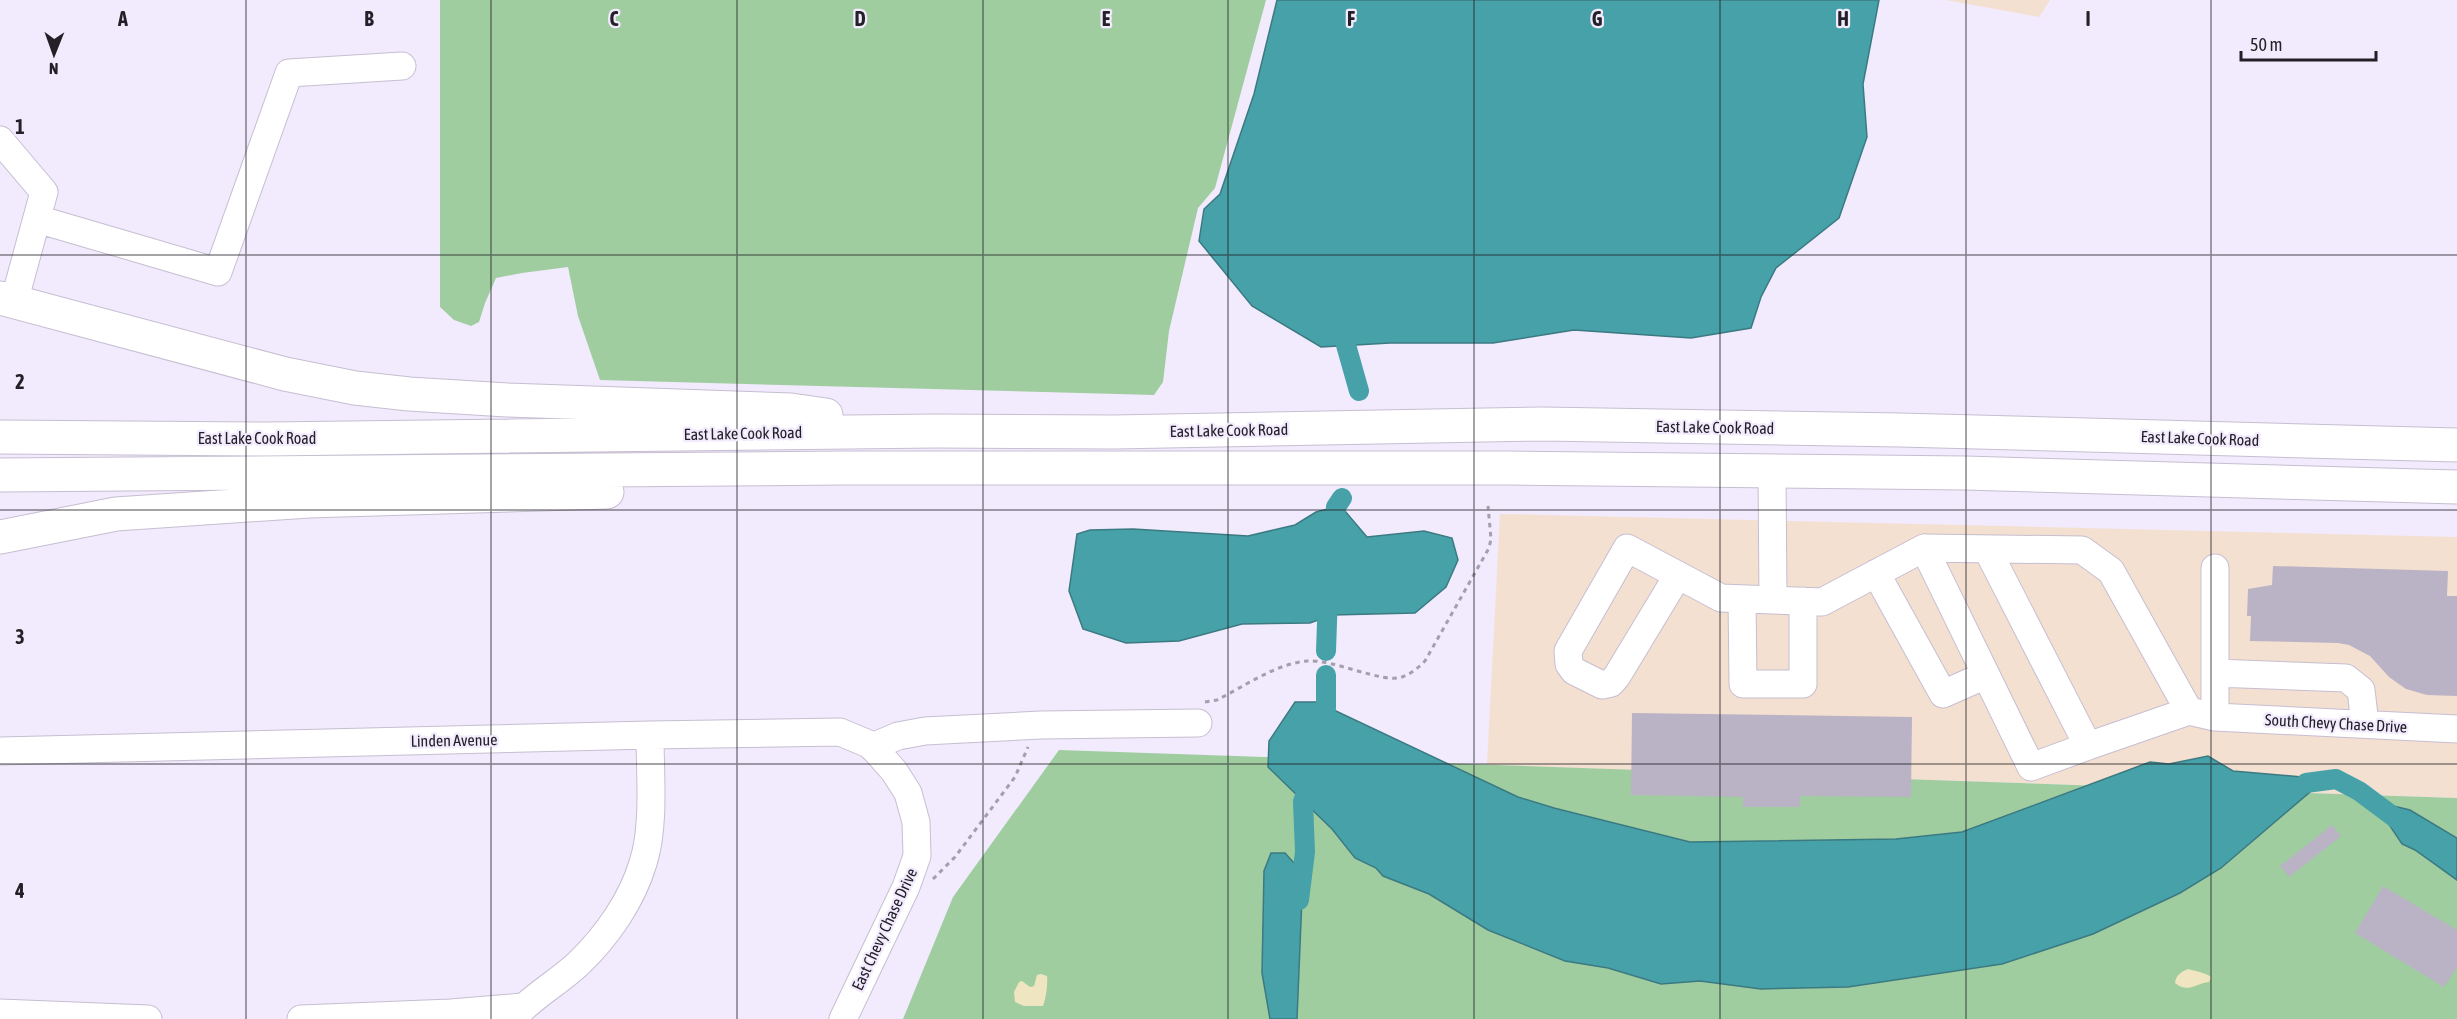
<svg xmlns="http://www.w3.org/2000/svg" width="2457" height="1019" font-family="'Asap Condensed',sans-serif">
	<rect width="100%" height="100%" fill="#f2eafd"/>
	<!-- industrial -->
	<path fill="#f4e0d1" d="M1946 0H2050L2039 17Z
		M1500 514 2457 537V798L1487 765Z"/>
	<!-- green -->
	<path fill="#a0cda0" d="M440 0H1266L1215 188 1198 208 1169 331 1163 382 1154 395 600 380 578 316 568 267 522 273 496 278 485 303 479 322 471 326 454 320 440 307Z
		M1059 750 2457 798V1019H903L953 897Z"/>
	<!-- sand -->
	<path fill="#efe5c0" d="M2188 969C2195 971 2206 973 2211 977L2209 982C2196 983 2188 994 2175 983 2176 975 2181 972 2188 969Z
		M1041 974 1047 976C1048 982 1046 999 1043 1006H1024L1015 1002 1014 992 1019 982 1022 981 1030 987 1034 986 1037 975Z"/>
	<!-- water -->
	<path fill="#46a1a9" stroke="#3c7a82" stroke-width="1.5" d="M1277 0H1879L1863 84 1867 137 1839 218 1776 268 1761 297 1751 328 1691 338 1574 330 1493 343H1390L1321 347 1252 306 1199 241 1204 209 1220 194 1254 94Z
		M1336 507 1345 511 1367 537 1424 531 1452 538 1458 560 1446 587 1415 613 1332 615 1310 623 1242 624 1179 641 1126 643 1083 629 1069 591 1077 534 1090 530 1133 529 1248 536 1295 525 1316 512Z
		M1295 702H1317L1518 797 1554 808 1690 842 1896 839 1962 832 2150 762 2169 764 2208 756 2233 771 2302 777 2310 792 2221 868 2180 893 2093 934 2002 964 1848 987 1761 989 1700 981 1661 984 1608 968 1565 961 1488 930 1429 894 1383 876 1376 868 1355 858 1332 829 1268 767 1269 741Z
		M2385 804 2410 810 2457 838V880L2415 850 2402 844 2380 811Z
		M1271 853H1285L1303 873 1297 1019H1270L1262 973 1264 871Z"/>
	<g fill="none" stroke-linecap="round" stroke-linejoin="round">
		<!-- canal -->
		<path stroke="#46a1a9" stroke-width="20" d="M1346 345 1359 391
			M1334 532 1336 507 1342 498
			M1326 651 1328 594
			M1322 732 1326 708V675
			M2306 783 2336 779 2359 791 2402 823
			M1299 900 1305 852 1303 802 1311 778"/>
	</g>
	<!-- building -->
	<path fill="#bab2c5" d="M2273 566 2448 571 2447 596H2457V696L2427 695 2406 689 2389 677 2370 656 2349 645 2338 643 2250 641 2251 616H2247L2248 589 2272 585Z
		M1632 713 1912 717 1911 797 1800 796V807H1743V797L1631 795Z
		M2332 825 2341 836 2289 877 2280 866Z
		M2383 886 2457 930V967L2444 987 2355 933Z"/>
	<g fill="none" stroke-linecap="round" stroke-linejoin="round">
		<defs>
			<path id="minor" d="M0 140 44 192 14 302
				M37 219 218 272 289 73 402 66
				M1924 548 2031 767 2088 746
				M1876 573 1943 694 1986 675
				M1678 575 1617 676 1611 683 1602 685 1574 671 1569 664 1568 651 1627 548 1721 598 1773 600 1772 470
				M1742 599 1743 684H1803V601
				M1773 600 1822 602 1924 548 2082 550 2111 571 2189 711 2088 746 1987 549
				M2215 673 2346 678 2361 690 2365 724
				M2189 711 2215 717 2457 729
				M2215 717V568
				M872 747 898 736 925 731 1041 725 1198 723
				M0 751 650 735 840 732 871 745 894 771 908 793 916 822 917 856 906 887 843 1019
				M0 1013 148 1019
				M451 1013 522 1007
				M301 1019 451 1013 456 1019
				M512 1019C531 997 558 983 579 963 607 936 632 900 643 863 655 827 650 773 650 735"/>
			<path id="major" d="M0 298 285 374 355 388 409 394 507 400 791 410 826 415
				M0 437 268 439 935 431 1114 432 1543 424 1900 430 2457 445
				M0 475 845 468H1507L1965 473 2457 487
				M0 537 116 514 309 501 607 492"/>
		</defs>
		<!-- minor casing -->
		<use href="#minor" stroke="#c6bed1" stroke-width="29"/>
		<!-- major casing -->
		<use href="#major" stroke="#c6bed1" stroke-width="35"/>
		<!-- path -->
		<path stroke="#a49ead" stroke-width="3" stroke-dasharray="4.5 4.5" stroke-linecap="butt" d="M1205 702 1217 700C1245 686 1275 664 1307 661 1334 659 1383 684 1402 677 1411 674 1418 668 1425 661L1489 548 1491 539 1488 506
			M933 879 955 857 1015 777 1028 747"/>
		<!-- minor -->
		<use href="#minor" stroke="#fff" stroke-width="27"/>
		<!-- major -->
		<use href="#major" stroke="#fff" stroke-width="33"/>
	</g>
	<!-- grid -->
	<path fill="none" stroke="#232027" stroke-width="1.5" stroke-opacity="0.55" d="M246 0V1019M491 0V1019M737 0V1019M983 0V1019M1228 0V1019M1474 0V1019M1720 0V1019M1966 0V1019M2211 0V1019M0 255H2457M0 510H2457M0 764H2457"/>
	<g text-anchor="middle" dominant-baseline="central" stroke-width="4.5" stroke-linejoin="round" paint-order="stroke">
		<!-- street labels -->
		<g font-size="16" fill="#232027" stroke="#f2eafd">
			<text transform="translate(1715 427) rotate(1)">East Lake Cook Road</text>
			<text transform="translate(1229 430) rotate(-1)">East Lake Cook Road</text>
			<text transform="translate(743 433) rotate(-1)">East Lake Cook Road</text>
			<text x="257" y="438">East Lake Cook Road</text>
			<text transform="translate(2200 438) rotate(2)">East Lake Cook Road</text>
			<text transform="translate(2336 723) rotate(3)">South Chevy Chase Drive</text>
			<text transform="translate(454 740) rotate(-1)">Linden Avenue</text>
			<text transform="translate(884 929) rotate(-65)">East Chevy Chase Drive</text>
		</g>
	</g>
	<g font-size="20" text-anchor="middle" font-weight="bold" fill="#232027" stroke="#f2eafd" stroke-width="4.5" stroke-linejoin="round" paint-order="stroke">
		<text x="123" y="26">A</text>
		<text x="369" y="26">B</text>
		<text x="614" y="26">C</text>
		<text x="860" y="26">D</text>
		<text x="1106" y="26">E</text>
		<text x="1351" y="26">F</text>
		<text x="1597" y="26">G</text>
		<text x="1843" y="26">H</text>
		<text x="2088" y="26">I</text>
		<text x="20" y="134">1</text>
		<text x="20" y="389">2</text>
		<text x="20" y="644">3</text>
		<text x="20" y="898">4</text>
	</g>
	<!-- north arrow -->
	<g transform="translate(54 54) rotate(181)" stroke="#f2eafd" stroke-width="4.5" paint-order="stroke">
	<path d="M0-4.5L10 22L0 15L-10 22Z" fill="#232027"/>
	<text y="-9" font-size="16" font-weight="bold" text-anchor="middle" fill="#232027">N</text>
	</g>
	<!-- scale -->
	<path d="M2241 51v9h135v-9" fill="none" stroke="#232027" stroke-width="3"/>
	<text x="2250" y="51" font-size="18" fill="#232027" stroke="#f2eafd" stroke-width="4.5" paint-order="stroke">50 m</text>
</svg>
